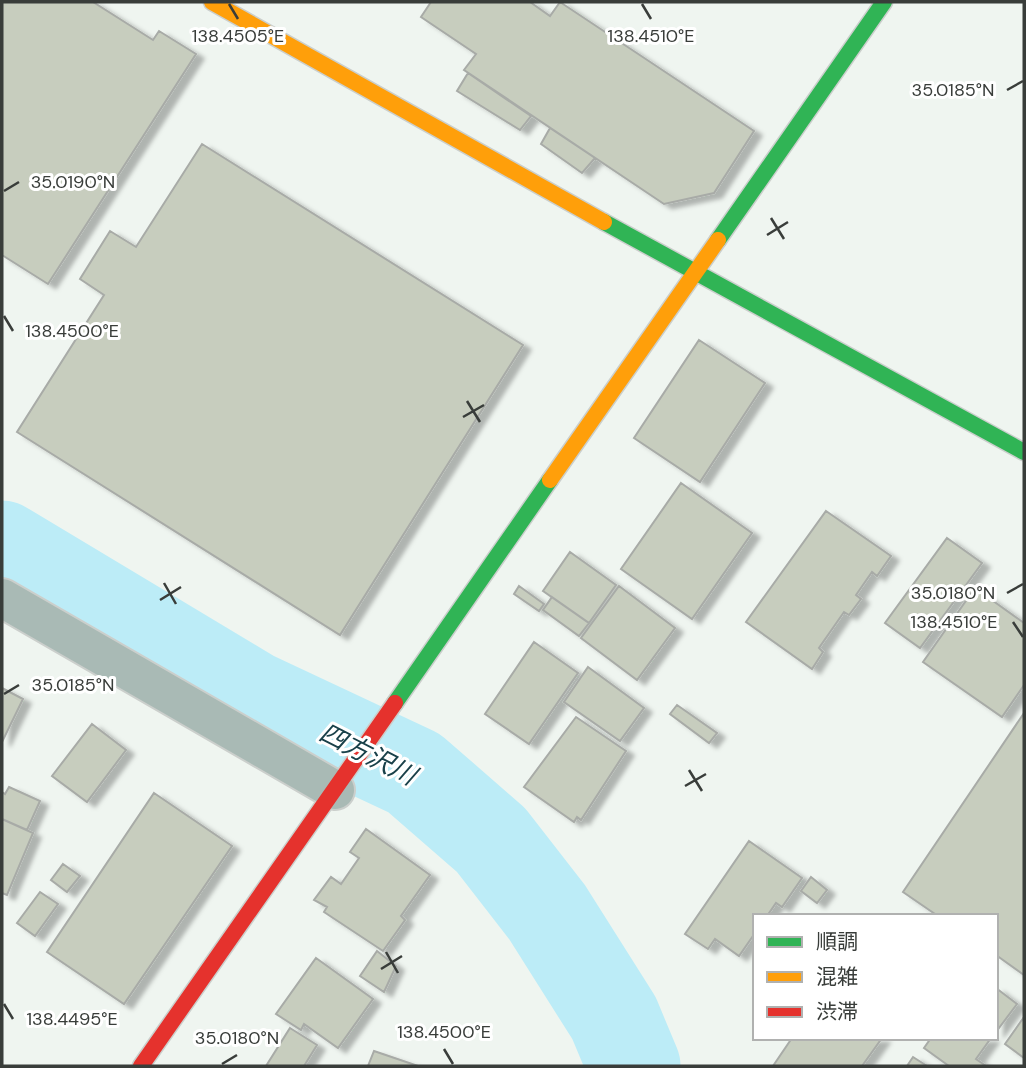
<svg xmlns="http://www.w3.org/2000/svg" width="1026" height="1068" font-family="'DM Sans','Noto Sans JP',sans-serif">
	<defs>
		<filter id="shadow"><feDropShadow dx="8" dy="4.5" stdDeviation="2" flood-color="#0004"/></filter>
	</defs>
	<rect width="100%" height="100%" fill="#eff5f0"/>
	<g fill="none" stroke-linecap="round" stroke-linejoin="round">
		<!-- river -->
		<path stroke="#bcecf7" stroke-width="93" d="M2 547 252 697 414 773 491 840 547 912 614 1018 634 1066"/>
	</g>
	<!-- building -->
	<path fill="#c7cdbe" stroke="#a8aba7" stroke-width="2" filter="url(#shadow)" d="M2 2H93L153 40 159 31 196 54 48 284 2 255Z
		M431 2H530L550 16 560 2 754 131 714 193 664 204 464 70 476 54 421 17Z
		M468 73 531 116 520 130 457 91Z
		M550 128 595 158 582 173 541 144Z
		M202 144 523 345 340 635 17 432 104 295 80 279 110 231 136 247Z
		M699 340 765 383 700 482 634 438Z
		M681 483 752 533 692 619 621 569Z
		M826 511 891 556 877 576 872 572 856 595 861 599 849 615 844 612 819 648 823 652 812 669 746 622Z
		M947 538 982 563 920 648 885 623Z
		M570 552 616 585 589 623 543 591Z
		M519 586 544 604 539 611 514 594Z
		M619 586 675 628 637 680 581 638Z
		M975 588 1024 623V685L1002 717 923 662Z
		M552 597 589 623 579 636 543 610Z
		M534 642 578 673 529 744 485 714Z
		M588 667 644 708 620 741 564 702Z
		M2 688 23 699 2 742Z
		M677 705 717 733 709 743 670 714Z
		M1024 713V975L996 955V916H938L903 892Z
		M576 717 626 751 581 820 577 817 574 822 524 787Z
		M92 724 126 750 87 802 52 776Z
		M9 787 40 801 27 830 2 819V792L5 794Z
		M154 793 232 846 124 1004 47 952Z
		M2 819 33 833 7 895 2 893Z
		M366 829 430 875 401 916 405 920 383 951 324 912 327 907 314 900 331 877 341 884 359 858 350 852Z
		M749 841 802 878 782 907 776 903 767 916H755V933L739 956 715 939 708 949 685 934Z
		M63 864 80 876 67 892 51 880Z
		M811 877 827 890 817 903 801 891Z
		M40 892 58 904 35 936 17 923Z
		M377 951 396 966 384 992 360 976Z
		M316 958 373 999 338 1048 304 1024 301 1030 276 1014Z
		M996 988 1017 1004 996 1032Z
		M1024 1017V1058L1005 1044Z
		M290 1028 317 1045 304 1066H266Z
		M792 1038H882L862 1066H773Z
		M931 1038H991L976 1059 986 1066H949L924 1048Z
		M374 1051 418 1066H368Z
		M913 1057 927 1066H907Z"/>
	<g fill="none" stroke-linecap="round" stroke-linejoin="round">
		<defs>
			<path id="street" d="M2 598 335 790"/>
			<path id="fast" d="M604 222 1024 452
				M718 240 884 2
				M395 703 550 480"/>
			<path id="slow" d="M212 2 604 222
				M550 480 718 240"/>
			<path id="jam" d="M141 1066 395 703"/>
		</defs>
		<!-- street casing -->
		<use href="#street" stroke="#cbcfcc" stroke-width="42"/>
		<!-- fast casing -->
		<use href="#fast" stroke="#cbcfcc" stroke-width="19"/>
		<!-- slow casing -->
		<use href="#slow" stroke="#cbcfcc" stroke-width="19"/>
		<!-- jam casing -->
		<use href="#jam" stroke="#cbcfcc" stroke-width="19"/>
		<!-- street -->
		<use href="#street" stroke="#a9bab5" stroke-width="38"/>
		<!-- fast -->
		<use href="#fast" stroke="#30b455" stroke-width="16"/>
		<!-- slow -->
		<use href="#slow" stroke="#ff9f0a" stroke-width="16"/>
		<!-- jam -->
		<use href="#jam" stroke="#e5322d" stroke-width="16"/>
	</g>
	<!-- ticks -->
	<path fill="none" stroke="#393d3a" stroke-width="2.5" d="M229 4 238 19M642 4 651 19M1007 90 1023 81M4 191 19 182M771 218 784 239M767 235 788 222M4 316 13 331M467 401 480 422M463 417 484 405M164 583 176 604M1007 593 1023 584M160 600 181 587M1013 622 1023 637M4 694 19 685M689 770 702 791M685 786 706 774M386 952 398 973M381 969 402 956M4 1004 13 1019M444 1049 453 1064M222 1064 237 1055"/>
	<g text-anchor="middle" dominant-baseline="central" stroke-width="6" stroke-linejoin="round" paint-order="stroke">
		<!-- water labels -->
		<g font-size="26" font-style="italic" fill="#19414a" stroke="#fff">
			<text transform="translate(368 754) rotate(27)">四方沢川</text>
		</g>
	</g>
	<g font-size="18" text-anchor="middle" fill="#393d3a" stroke="#fff" stroke-width="6" stroke-linejoin="round" paint-order="stroke">
		<text x="238" y="42">138.4505°E</text>
		<text x="651" y="42">138.4510°E</text>
		<text x="953" y="96">35.0185°N</text>
		<text x="73" y="188">35.0190°N</text>
		<text x="72" y="337">138.4500°E</text>
		<text x="953" y="599">35.0180°N</text>
		<text x="954" y="628">138.4510°E</text>
		<text x="73" y="691">35.0185°N</text>
		<text x="72" y="1025">138.4495°E</text>
		<text x="444" y="1038">138.4500°E</text>
		<text x="237" y="1044">35.0180°N</text>
	</g>
	<!-- border -->
	<rect width="1026" height="1068" fill="none" stroke="#393d3a" stroke-width="7"/>
	<!-- legend -->
	<rect x="753" y="914" width="245" height="126" fill="#ffffff" stroke="#b0b1b0" stroke-width="2"/>
	<rect x="767" y="937" width="35" height="10" fill="#30b455" stroke="#b0b1b0" stroke-width="2"/>
	<text x="816" y="949" font-size="21" fill="#393d3a">順調</text>
	<rect x="767" y="972" width="35" height="10" fill="#ff9f0a" stroke="#b0b1b0" stroke-width="2"/>
	<text x="816" y="984" font-size="21" fill="#393d3a">混雑</text>
	<rect x="767" y="1007" width="35" height="10" fill="#e5322d" stroke="#b0b1b0" stroke-width="2"/>
	<text x="816" y="1019" font-size="21" fill="#393d3a">渋滞</text>
</svg>
